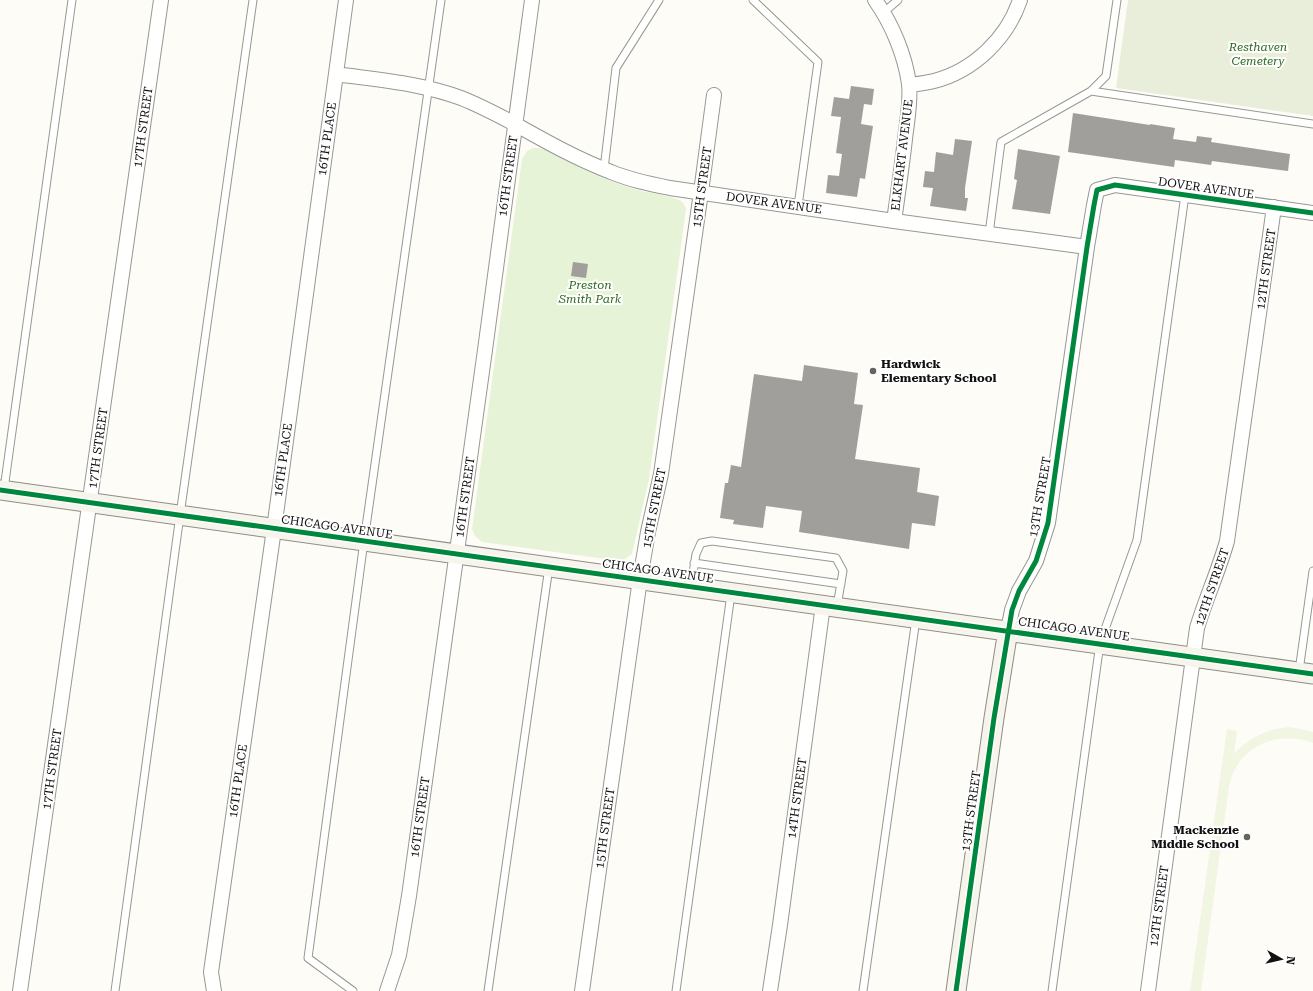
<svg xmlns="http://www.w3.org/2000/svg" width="1313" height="991" font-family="'Roboto Serif',serif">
	<rect width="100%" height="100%" fill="#fdfcf7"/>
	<!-- green -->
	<path fill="#e7f3d7" d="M533 148H540L546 150C577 166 608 183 642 191 650 193 677 197 681 201 684 203 685 206 686 209L649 479 632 554 625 559 620 561 482 542 475 536 472 529 522 159 527 151Z"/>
	<!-- cemetery -->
	<path fill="#e9eedb" d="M1128 0H1313V116L1116 88Z"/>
	<!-- pitch -->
	<path fill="#f0f6e1" d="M1291 727 1313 732V743C1277 729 1237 747 1229 786L1201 991H1190L1227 729 1237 731 1234 754C1249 737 1269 728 1291 727Z"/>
	<!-- building -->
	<path fill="#a19f9c" d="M851 86 874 89 872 105 864 104 861 124 873 126 865 179 860 178 857 197 826 193 828 175 839 176 842 154 836 153 841 117 831 116 834 97 849 99Z
		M1073 113 1150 125V124L1175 128 1173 139 1196 142 1197 136 1212 138 1211 142 1290 154 1288 171 1212 161 1211 165 1175 160 1174 167 1068 152Z
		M955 139 972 141 965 188V198H968L966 211 930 206 933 188 923 187 925 171 934 172 936 152 953 155Z
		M1018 149 1060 156 1050 214 1012 209 1017 180 1014 179Z
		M573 262 588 264 586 278 571 276Z
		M804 365 858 373 854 404 863 405 855 459 920 468 917 492 939 496 935 526 912 523 909 549 799 532 802 511 766 506 763 528 733 524 734 520 720 518 725 483H728L731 465 741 467 754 374 802 381Z"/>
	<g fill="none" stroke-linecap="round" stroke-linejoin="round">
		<defs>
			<path id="lane" d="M753 0 818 62 798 206
				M884 12 898 0
				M1091 91 1313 124
				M604 169 616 68 659 0
				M989 234 1001 142 1091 91 1106 76 1117 0
				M4 489 72 0
				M694 563 841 584
				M691 586 696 554 701 543 712 541 836 558 843 571 837 606
				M1299 671 1313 571
				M115 991 180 515 253 0
				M353 991 308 958 364 541 441 0
				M488 991 549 567
				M676 991 731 594
				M863 991 916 619
				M1052 991 1100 643 1137 540 1185 195"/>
			<path id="street" d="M875 0C892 24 905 55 909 84 911 102 907 121 905 139 902 166 898 193 894 221
				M336 74C378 80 421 83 461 98 479 105 496 114 513 123 545 141 577 159 611 172 630 180 650 184 670 188L894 221 1087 247
				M909 85C917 84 926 83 934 81 973 71 1007 39 1020 0
				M1008 630 1012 610 1019 591 1036 561 1048 523 1087 247 1094 205 1097 190 1115 185 1313 213
				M20 991 161 0
				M214 991 211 972 274 529 346 0
				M387 991 399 955 409 896 485 350 532 0
				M582 991 640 579 648 532 661 474 701 192 714 95
				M770 991 780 925 823 605
				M1148 991 1197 628C1206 598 1219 570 1227 541L1274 207"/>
			<path id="secondary" d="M0 490 1313 674
				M956 991 994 718 1008 630"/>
		</defs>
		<!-- lane casing -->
		<use href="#lane" stroke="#979795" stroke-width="9"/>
		<!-- street casing -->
		<use href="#street" stroke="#979795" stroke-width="16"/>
		<!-- secondary casing -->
		<use href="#secondary" stroke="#8e8d8b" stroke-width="21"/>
		<!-- lane -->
		<use href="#lane" stroke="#fffffe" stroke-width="7"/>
		<!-- street -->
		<use href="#street" stroke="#fffffe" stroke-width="14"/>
		<!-- secondary -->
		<use href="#secondary" stroke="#f6f4eb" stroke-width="19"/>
		<defs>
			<path id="cycleway" d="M0 490 1313 674
				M956 991 994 718 1012 610 1019 591 1036 561 1048 523 1087 247 1094 205 1097 190 1115 185 1313 213"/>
		</defs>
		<!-- cycleway casing -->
		<use href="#cycleway" stroke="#fff" stroke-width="8"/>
		<!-- cycleway -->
		<use href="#cycleway" stroke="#00873e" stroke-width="5"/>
	</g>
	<!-- markers -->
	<g fill="#646362" stroke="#fff" stroke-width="1.5">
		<circle cx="873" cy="371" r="4"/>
		<circle cx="1247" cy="837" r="4"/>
	</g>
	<g text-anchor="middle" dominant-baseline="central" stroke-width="4" stroke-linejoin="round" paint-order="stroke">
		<!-- park labels -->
		<g font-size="12" font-style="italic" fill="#2f6b1f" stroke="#fff">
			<text x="1258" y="47">Resthaven<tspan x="1258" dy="14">Cemetery</tspan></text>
			<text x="590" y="285">Preston<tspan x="590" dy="14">Smith Park</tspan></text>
		</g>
		<!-- street labels -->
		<g font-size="12" fill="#111" stroke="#fff">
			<text transform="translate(143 127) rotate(-82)">17TH STREET</text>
			<text transform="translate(327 139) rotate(-82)">16TH PLACE</text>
			<text transform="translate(902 155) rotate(-83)">ELKHART AVENUE</text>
			<text transform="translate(508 176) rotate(-82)">16TH STREET</text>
			<text transform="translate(702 187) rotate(-82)">15TH STREET</text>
			<text transform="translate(1206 188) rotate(8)">DOVER AVENUE</text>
			<text transform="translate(774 203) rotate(8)">DOVER AVENUE</text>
			<text transform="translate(1266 269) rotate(-82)">12TH STREET</text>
			<text transform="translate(98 448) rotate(-82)">17TH STREET</text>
			<text transform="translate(283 460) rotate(-82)">16TH PLACE</text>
			<text transform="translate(465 497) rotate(-82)">16TH STREET</text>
			<text transform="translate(1040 497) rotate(-80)">13TH STREET</text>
			<text transform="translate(654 508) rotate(-79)">15TH STREET</text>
			<text transform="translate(337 527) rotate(8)">CHICAGO AVENUE</text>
			<text transform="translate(658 571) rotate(8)">CHICAGO AVENUE</text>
			<text transform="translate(1212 587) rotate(-71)">12TH STREET</text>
			<text transform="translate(1074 629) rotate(8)">CHICAGO AVENUE</text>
			<text transform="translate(52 769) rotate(-82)">17TH STREET</text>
			<text transform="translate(238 781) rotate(-82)">16TH PLACE</text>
			<text transform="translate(797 798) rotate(-82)">14TH STREET</text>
			<text transform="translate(971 811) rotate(-82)">13TH STREET</text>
			<text transform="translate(420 817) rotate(-82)">16TH STREET</text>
			<text transform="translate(605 828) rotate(-82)">15TH STREET</text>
			<text transform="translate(1159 906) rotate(-82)">12TH STREET</text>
		</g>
		<!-- poi labels -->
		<g font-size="12" font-weight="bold" fill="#111" stroke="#fff" text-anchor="start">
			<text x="881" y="364">Hardwick<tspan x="881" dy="14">Elementary School</tspan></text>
			<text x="1239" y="830" text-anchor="end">Mackenzie<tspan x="1239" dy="14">Middle School</tspan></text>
		</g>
	</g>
	<!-- north arrow -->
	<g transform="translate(1281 959) rotate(98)" stroke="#ffffff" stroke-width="3" paint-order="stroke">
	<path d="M0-3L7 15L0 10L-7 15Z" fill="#111111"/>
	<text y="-6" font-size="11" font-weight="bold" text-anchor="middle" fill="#111111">N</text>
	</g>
</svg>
